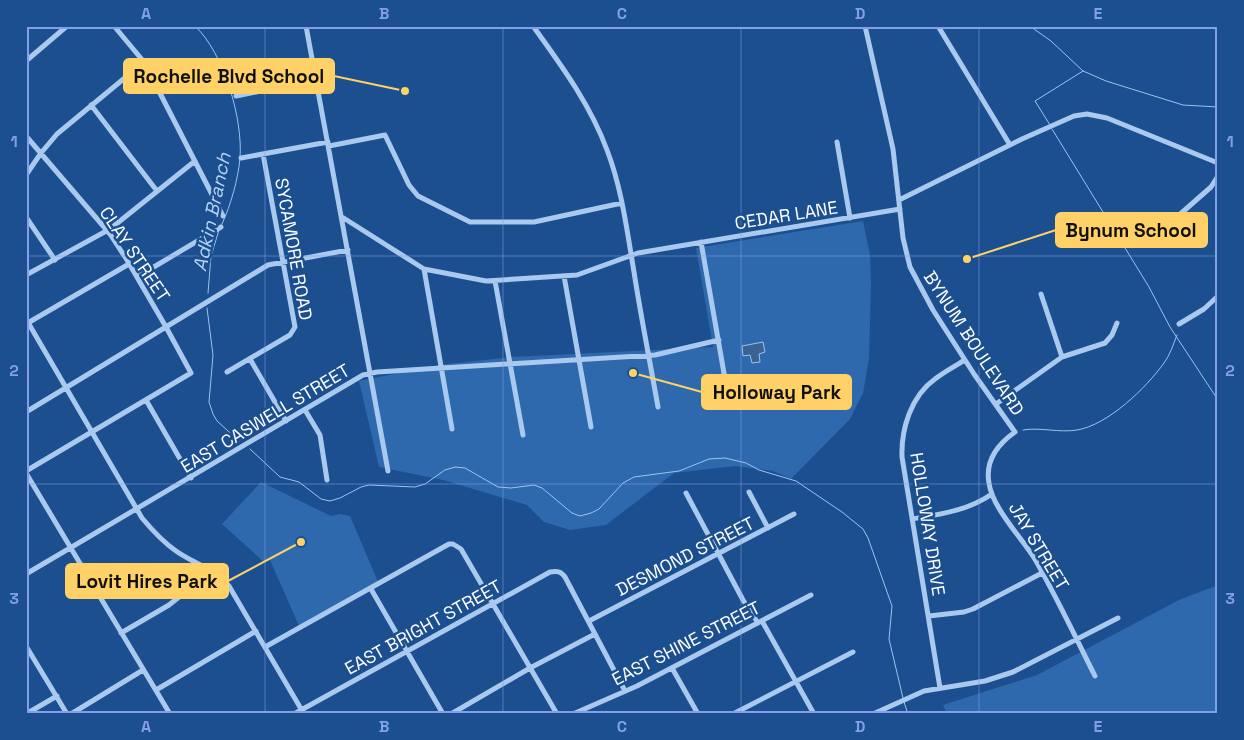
<svg xmlns="http://www.w3.org/2000/svg" width="1244" height="740" font-family="'Space Grotesk',sans-serif">
	<rect width="100%" height="100%" fill="#1b4f8f"/>
	<!-- green -->
	<path fill="#2e69ad" d="M863 221 870 255 871 284 869 359 863 393 850 419 791 479 773 471 735 466 674 473 606 525 570 530 544 522 527 505 443 480 379 467 359 381 438 365 513 357 713 347 696 248Z
		M261 482 331 516 340 514 350 516 379 584 299 626 270 560 264 562 222 524Z
		M1218 585V714H947L943 705 1037 675 1179 600Z"/>
	<!-- water -->
	<path fill="#3c6290" stroke="#9cc4f0" d="M763 342 765 352 759 354 760 362 752 363 750 355 743 356 742 346Z"/>
	<g fill="none" stroke-linecap="round" stroke-linejoin="round">
		<!-- stream -->
		<path stroke="#9cc4f0" stroke-width="1" d="M195 26C224 53 243 119 240 158 238 180 231 204 222 224
			M1034 29 1051 41 1083 71 1106 81 1183 105 1218 107
			M1050 125 1035 101 1083 71
			M1052 129 1149 287 1170 327 1218 400
			M208 293 211 256 219 230
			M207 308 213 355 209 402 213 414 217 421 239 441
			M1023 430C1040 427 1059 433 1077 430 1108 425 1146 388 1164 363 1170 355 1173 345 1177 335
			M250 449 280 477 299 482 321 499 330 501 340 498 361 487 369 485 415 487 425 484 445 470 455 467 465 468 498 487 511 488 534 485 542 488 572 513 580 516 591 513 599 509 623 483 634 477 679 471 709 459 725 458 746 463 759 470 796 481 842 512 863 529 868 538 892 606 889 639 903 698
			M904 702 908 714"/>
		<!-- minor -->
		<path stroke="#a9c9ee" stroke-width="5" d="M114 26 144 62 223 216
			M306 26 388 471
			M533 26C561 65 590 104 607 150 622 189 627 231 634 272 641 317 650 362 658 407
			M865 26 893 149 903 238 910 267 933 310 974 374 1015 432C998 444 985 461 989 483 992 508 1023 539 1036 561 1057 598 1076 638 1095 676
			M938 26 1010 145
			M26 61 67 26
			M236 96 317 80
			M91 105 157 191
			M26 136 110 234 127 260 166 327 191 373 26 471
			M837 142 850 218
			M329 146 385 135 409 185 418 196 470 222H534L622 203
			M241 158 328 142
			M26 175 41 153 57 134 144 62
			M899 200 1022 139 1074 116 1087 114 1107 118 1218 163
			M26 217 55 260
			M342 217 424 269 486 281 577 275 638 253 900 209
			M1153 238 1211 187 1218 176
			M701 242 728 396
			M424 269 452 429
			M26 275 110 229 195 161
			M564 276 591 427
			M137 277 221 227
			M495 281 523 435
			M1041 294 1062 357
			M26 319 142 518C152 530 163 542 176 551 193 563 216 570 229 586L304 714
			M26 324 129 264
			M1179 324 1204 309 1218 296
			M250 359 286 421
			M227 372 290 335 295 327 263 154
			M146 400 191 478
			M996 404 1062 357 1105 343 1112 335 1117 323
			M305 410 320 435 327 480
			M26 412 268 265 348 250
			M26 473 170 714
			M749 492 768 528
			M686 493 743 600 758 623
			M912 519C941 514 967 511 992 494
			M26 574 363 375 377 372 655 355 719 340
			M371 589 443 714
			M929 616 964 612 973 609 1042 573
			M589 621 794 514
			M762 621 814 714
			M121 633 169 605 210 572
			M26 646 67 714
			M265 647 449 544H453L461 549 557 714
			M672 668 698 714
			M940 688 902 457C901 429 911 396 935 379 944 372 955 366 965 360
			M156 690 256 631
			M26 714 57 696
			M71 714 143 670
			M294 714 550 572C557 571 561 571 565 577L625 691
			M451 714 530 668 595 634
			M573 714 637 686 811 595
			M733 714 853 652
			M873 714 924 691 985 681 1013 672 1118 618"/>
	</g>
	<!-- grid -->
	<path fill="none" stroke="#839eea" stroke-width="1" stroke-opacity="0.55" d="M265 26V714M503 26V714M741 26V714M979 26V714M26 256H1218M26 484H1218"/>
	<g text-anchor="middle" dominant-baseline="central" stroke-width="5" stroke-linejoin="round" paint-order="stroke">
		<!-- street labels -->
		<g font-size="18" fill="#fff" stroke="#1b4f8f">
			<text transform="translate(786 215) rotate(-9)">CEDAR LANE</text>
			<text transform="translate(294 249) rotate(80)">SYCAMORE ROAD</text>
			<text transform="translate(135 254) rotate(56)">CLAY STREET</text>
			<text transform="translate(974 343) rotate(57)">BYNUM BOULEVARD</text>
			<text transform="translate(265 418) rotate(-31)">EAST CASWELL STREET</text>
			<text transform="translate(928 524) rotate(81)">HOLLOWAY DRIVE</text>
			<text transform="translate(1039 546) rotate(59)">JAY STREET</text>
			<text transform="translate(685 556) rotate(-27)">DESMOND STREET</text>
			<text transform="translate(423 627) rotate(-29)">EAST BRIGHT STREET</text>
			<text transform="translate(686 643) rotate(-27)">EAST SHINE STREET</text>
		</g>
		<!-- water labels -->
		<g font-size="19" font-style="italic" fill="#b5d3f5" stroke="#1b4f8f">
			<text transform="translate(212 212) rotate(-78)">Adkin Branch</text>
		</g>
	</g>
	<!-- callouts -->
	<path fill="none" stroke="#ffd166" stroke-width="2" d="M405 91L334 76M967 259L1056 230M633 373L702 392M301 542L228 581"/>
	<g fill="#ffd166" stroke="#1b4f8f" stroke-width="2">
		<circle cx="405" cy="91" r="5"/>
		<circle cx="967" cy="259" r="5"/>
		<circle cx="633" cy="373" r="5"/>
		<circle cx="301" cy="542" r="5"/>
	</g>
	<g fill="#ffd166" stroke="#ffd166" stroke-width="2">
		<rect x="124" y="59" width="210" height="34" rx="5"/>
		<rect x="1056" y="213" width="151" height="34" rx="5"/>
		<rect x="702" y="375" width="149" height="34" rx="5"/>
		<rect x="66" y="564" width="162" height="34" rx="5"/>
	</g>
	<g font-size="19" text-anchor="middle" font-weight="bold" fill="#111">
		<text x="229" y="83">Rochelle Blvd School</text>
		<text x="1131" y="237">Bynum School</text>
		<text x="777" y="399">Holloway Park</text>
		<text x="147" y="588">Lovit Hires Park</text>
	</g>
	<!-- border -->
	<rect width="1244" height="740" fill="none" stroke="#1b4f8f" stroke-width="55"/>
	<rect x="28" y="28" width="1188" height="684" fill="none" stroke="#839eea" stroke-width="2"/>
	<g font-size="16" text-anchor="middle" font-weight="bold" fill="#839eea">
		<text x="146" y="19">A</text>
		<text x="384" y="19">B</text>
		<text x="622" y="19">C</text>
		<text x="860" y="19">D</text>
		<text x="1098" y="19">E</text>
		<text x="14" y="147">1</text>
		<text x="1230" y="147">1</text>
		<text x="14" y="376">2</text>
		<text x="1230" y="376">2</text>
		<text x="14" y="604">3</text>
		<text x="1230" y="604">3</text>
		<text x="146" y="732">A</text>
		<text x="384" y="732">B</text>
		<text x="622" y="732">C</text>
		<text x="860" y="732">D</text>
		<text x="1098" y="732">E</text>
	</g>
</svg>
